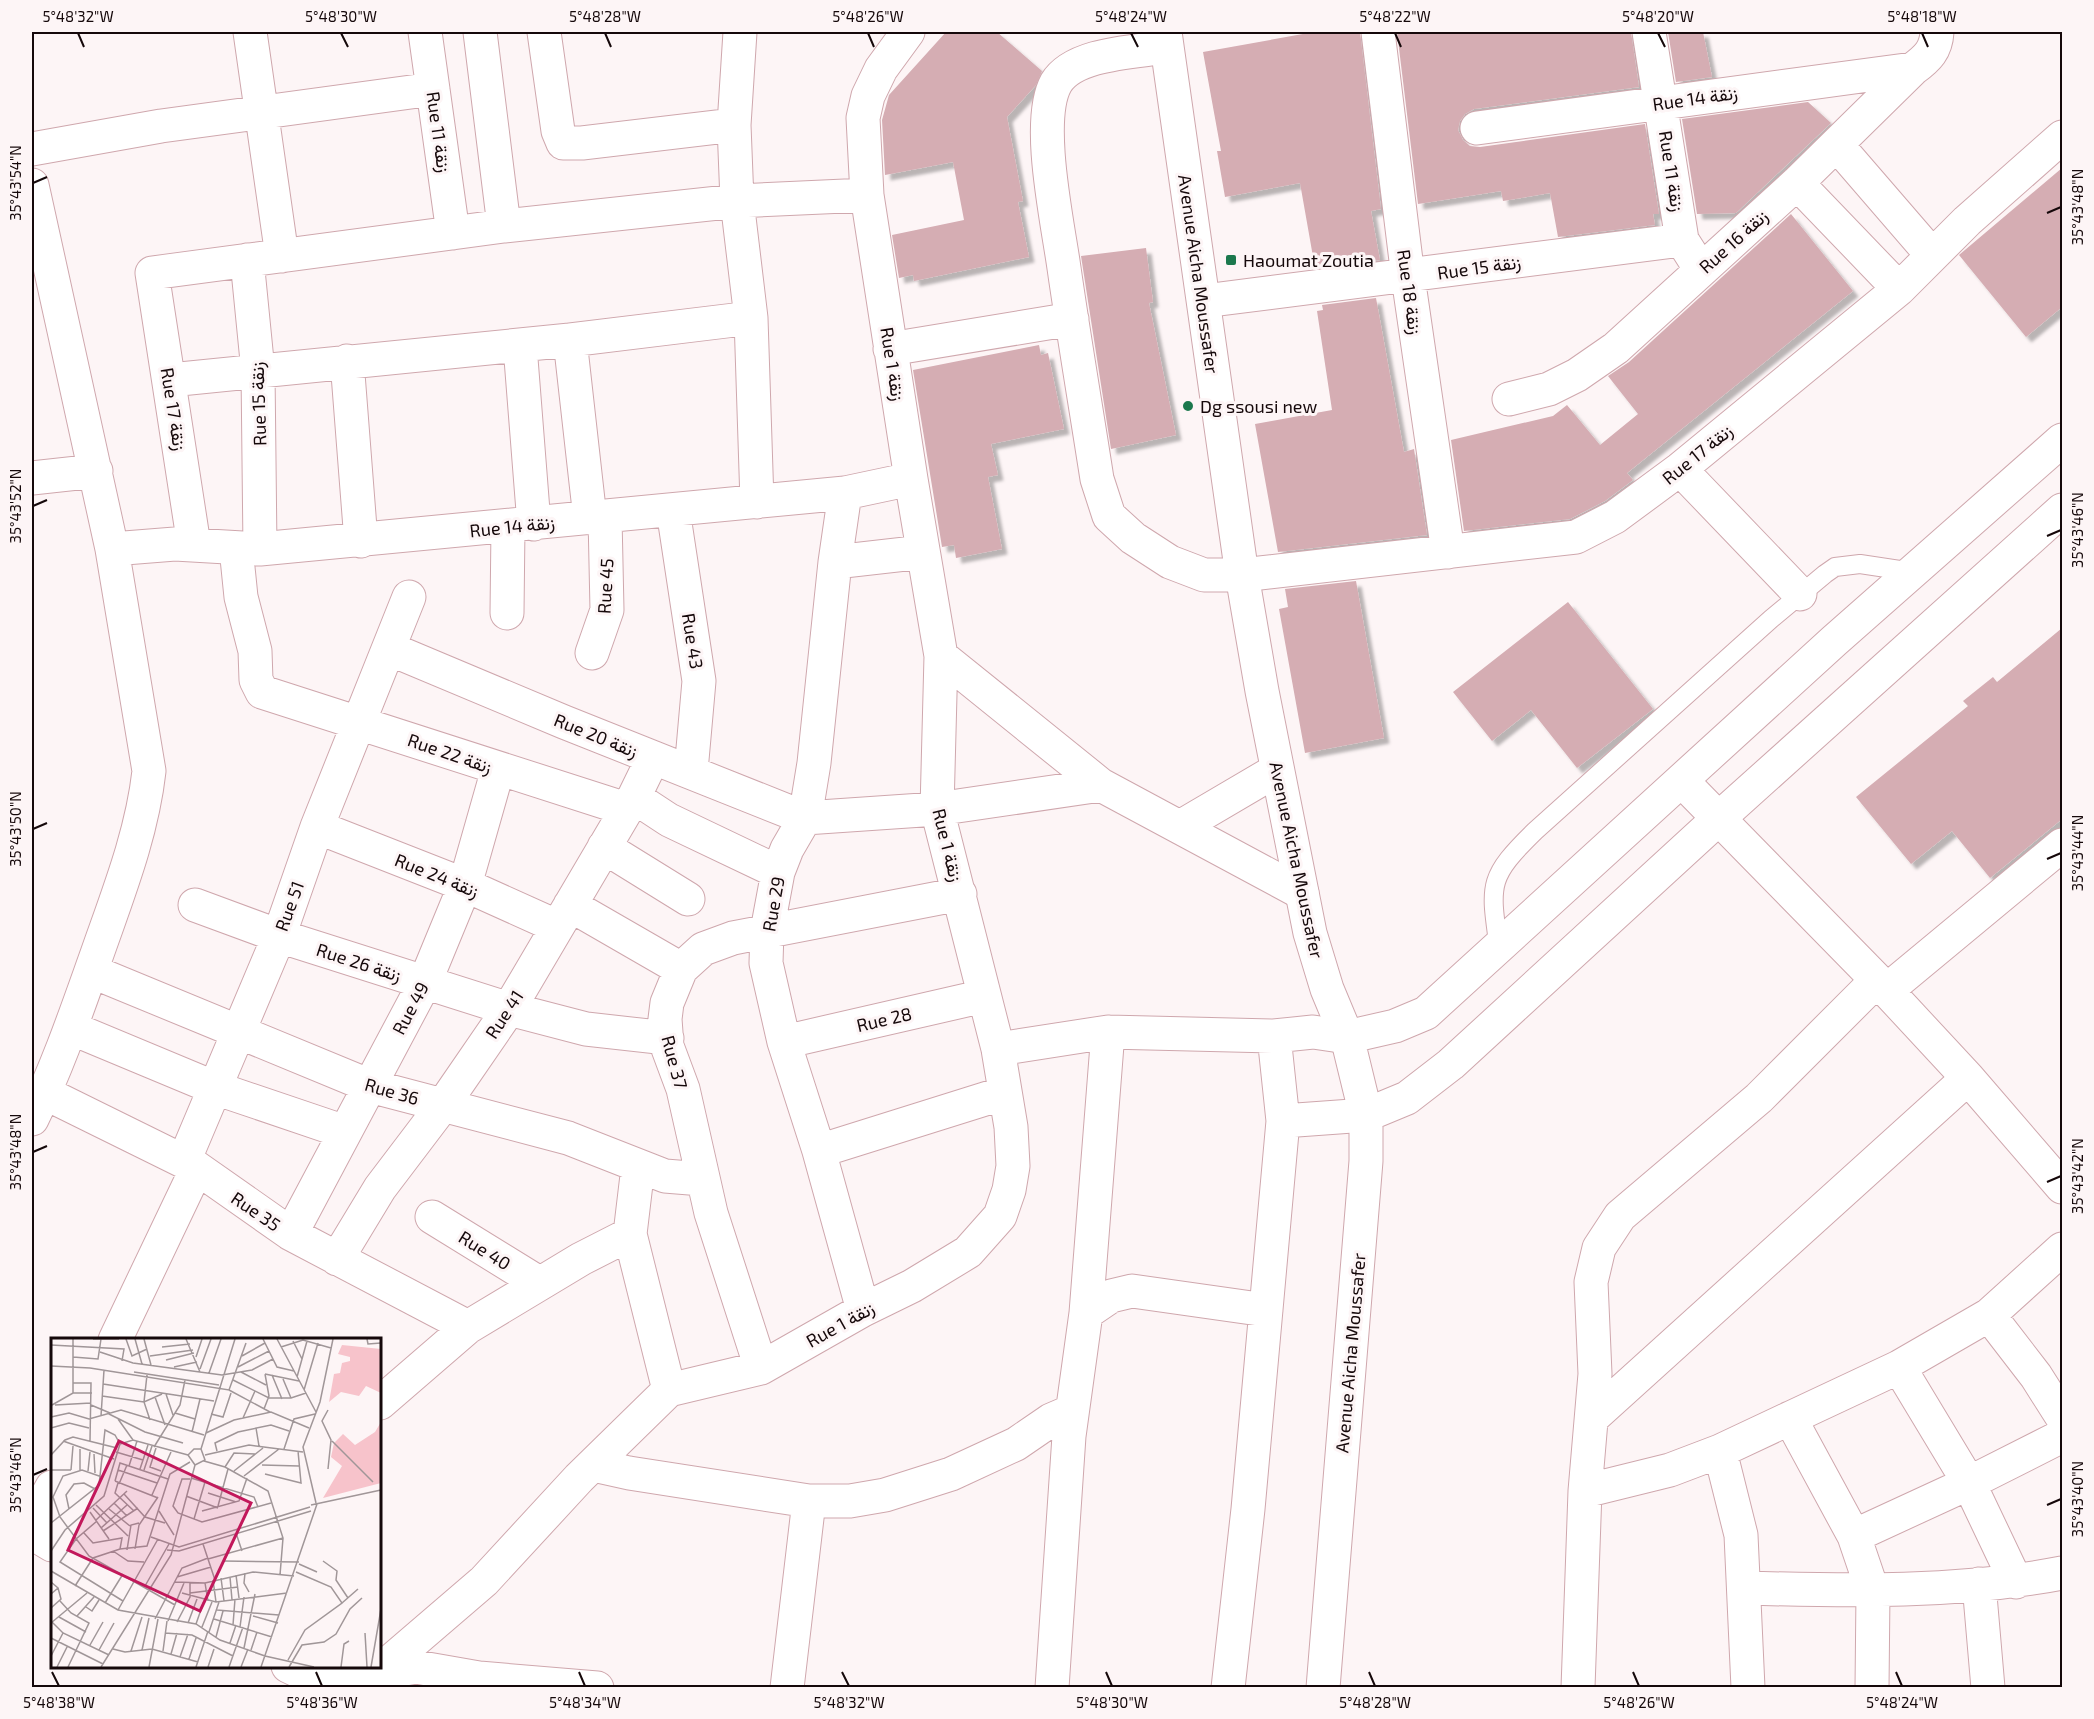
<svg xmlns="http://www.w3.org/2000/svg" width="2094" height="1719" font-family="'Exo 2',Vazirmatn,sans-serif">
	<defs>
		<filter id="shadow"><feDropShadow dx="5.5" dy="5.5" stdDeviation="1.5" flood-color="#0004"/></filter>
	</defs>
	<rect width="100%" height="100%" fill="#fdf5f6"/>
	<!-- building -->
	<path fill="#d5adb3" filter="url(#shadow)" d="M946 32H997L1042 71 1036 85 1007 117 1023 201 1018 202 1029 257 914 281 913 275 899 278 892 235 964 220 953 162 885 175 882 120 889 95Z
		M1314 32H1360L1381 209 1371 211 1380 260 1315 268 1300 183 1225 197 1217 151H1221L1203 52Z
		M1397 32H1631L1639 87 1474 109 1465 114 1460 121 1458 130 1463 140 1470 146 1480 147 1645 124 1659 214H1653L1655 225 1558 237 1550 193 1503 201 1501 191 1418 204Z
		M1668 32H1703L1712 77 1676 82Z
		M1808 102 1831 123 1736 213 1697 214 1682 119Z
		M2062 168V307L2026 337 1959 255Z
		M1791 214 1853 291 1627 473 1633 480 1605 501 1570 519 1464 531 1451 440 1553 416 1567 405 1600 445 1638 414 1608 376 1629 362Z
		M1146 248 1153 302 1149 303 1176 435 1111 449 1081 256Z
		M1376 298 1404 452 1414 449 1427 535 1278 552 1255 424 1332 410 1317 311 1323 310 1322 305Z
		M1039 345 1041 355 1048 353 1064 429 991 444 998 475 988 477 1002 549 956 558 954 545 942 547 913 370Z
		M1356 581 1384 738 1305 753 1279 609 1288 607 1285 589Z
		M1568 602 1653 709 1577 768 1531 710 1492 741 1453 692Z
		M2062 628V819L1990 878 1952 831 1911 864 1856 797 1968 706 1963 701 1993 677 1997 682Z"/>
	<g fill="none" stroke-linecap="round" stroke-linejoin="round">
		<defs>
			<path id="lane" d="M1499 949C1490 884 1487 878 1535 831L1771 619 1825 574 1835 567 1860 564 1913 572"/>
			<path id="street" d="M250 32 282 256
				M425 32 453 233
				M480 32 504 226
				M544 32 558 131 563 143H582L734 125
				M740 32 734 125 737 201 751 318 757 502
				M1378 32 1408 277 1448 552
				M1649 32 1682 240
				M1166 47C1135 52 1074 53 1056 83 1035 121 1058 224 1064 268 1074 338 1086 408 1097 479L1109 516 1133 538 1170 562 1204 575H1242L1576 537 1615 517 1680 469 1899 289 1967 221 2062 137
				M1477 128 1913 69
				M1837 145 1932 255
				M32 149 161 126 433 89
				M1797 183 1899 289
				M32 185 112 549 149 771C142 834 118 894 97 954 77 1010 58 1066 32 1119
				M247 260 258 371 260 549
				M1204 301 1682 240 1701 270
				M570 340 590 518
				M520 346 534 524
				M890 349 1072 319
				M347 361 361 541
				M170 380 570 340 751 318
				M1509 399 1549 389 1577 375 1616 348 1797 183 1913 69C1928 58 1936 50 1937 32
				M1680 469 1800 594
				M32 478 96 471
				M845 493 835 562 814 763 805 818 787 849 778 872 767 931 766 963 784 1042 819 1151 863 1310
				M673 510 699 681 691 771
				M194 545 152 273 504 226 737 201 867 195
				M236 548 241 597 255 651 256 680 262 692 626 809
				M112 549 175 544 260 549 845 493 911 479
				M835 562 923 552
				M507 613 508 527
				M390 649 564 722 805 818 937 809 1101 785
				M592 653 607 610 605 517
				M941 656 1101 785 1302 893
				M1682 781 1877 980 1968 1078 2062 1187
				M634 797 669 820 778 872
				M317 827 465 885 556 926
				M1180 827 1277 770
				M604 847 688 899
				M195 905 279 936 509 1009 586 1029 667 1038
				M570 905 681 969
				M91 971 370 1086 568 1138 665 1176 702 1179
				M1886 991 2062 845
				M71 1028 215 1088 345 1132
				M784 1042 984 996
				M998 1049 1108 1032 1274 1036 1313 1032 1347 1037
				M45 1093 197 1168 291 1234 468 1327
				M1283 1121 1366 1115
				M819 1151 1004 1093
				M184 1161 279 936 317 827 409 597
				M638 1167 630 1234 669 1390
				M432 1217 539 1283
				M291 1234 425 982 465 885 498 769
				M337 1259 380 1188 443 1105 509 1009 634 797 653 758
				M1086 1313 1111 1296 1132 1291 1266 1310
				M1989 1315 2036 1376 2062 1417
				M115 1340 197 1168
				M1899 1367 1969 1483 2016 1582
				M761 1368 711 1213 683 1089 667 1046 665 1019 667 1003 681 969 703 949 733 938 960 894
				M669 1390 761 1368 863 1310 912 1286 968 1252 1000 1216 1009 1190 1013 1166 1011 1127 998 1049 937 809 941 656 911 479 867 195 863 118 868 96 881 69 908 32
				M380 1403 468 1327 581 1259 630 1234
				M1592 1418 1968 1078
				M1790 1418 1854 1536 1873 1592 1872 1688
				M1720 1451 1741 1535 1748 1688
				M593 1465 629 1473 809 1501H850L885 1495 951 1474 1016 1444 1051 1420 1072 1411
				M1585 1491 1670 1470 1720 1451 1899 1367 1989 1315 2062 1249
				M32 1523 52 1487
				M32 1533 52 1545
				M1854 1536 1969 1483 2062 1436
				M1979 1584 1988 1688
				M1745 1588C1851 1591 1958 1593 2062 1573
				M288 1666 313 1678 338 1681 416 1667 479 1678 597 1688
				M374 1688 378 1672 484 1581 579 1478 669 1390
				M787 1688 809 1501
				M1052 1688 1069 1436 1086 1313 1108 1032
				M1228 1688 1248 1509 1283 1121 1274 1036
				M1578 1688 1585 1491 1595 1374 1591 1282 1599 1248 1620 1216 1759 1098 1877 980"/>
			<path id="secondary" d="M1165 32 1242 575 1262 691 1310 933 1327 989 1347 1037 1366 1115V1161L1323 1688
				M1347 1037 1395 1026 1426 1013 1834 641 2062 440
				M1366 1115 1407 1098 1451 1064 1718 819 2062 510"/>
		</defs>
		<!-- lane casing -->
		<use href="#lane" stroke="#cfa7ad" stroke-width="20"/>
		<!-- street casing -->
		<use href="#street" stroke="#cfa7ad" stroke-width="35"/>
		<!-- secondary casing -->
		<use href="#secondary" stroke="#cfa7ad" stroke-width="35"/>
		<!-- lane -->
		<use href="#lane" stroke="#fff" stroke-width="18"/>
		<!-- street -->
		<use href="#street" stroke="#fff" stroke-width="33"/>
		<!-- secondary -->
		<use href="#secondary" stroke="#fff" stroke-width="33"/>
	</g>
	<!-- ticks -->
	<path fill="none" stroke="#15080a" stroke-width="2" d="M78 33 84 47M341 33 348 47M605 33 611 47M868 33 874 47M1131 33 1138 47M1395 33 1401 47M1658 33 1665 47M1922 33 1928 47M33 183 47 177M2047 213 2061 207M33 506 47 500M2047 536 2061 530M33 829 47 823M2047 859 2061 853M33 1152 47 1146M2047 1182 2061 1176M33 1475 47 1469M2047 1505 2061 1499M52 1672 59 1686M316 1672 322 1686M579 1672 585 1686M842 1672 849 1686M1106 1672 1112 1686M1369 1672 1375 1686M1633 1672 1639 1686M1896 1672 1902 1686"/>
	<!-- markers -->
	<g fill="#1b784d" stroke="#fdf5f6" stroke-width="2">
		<rect x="1225" y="254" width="12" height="12" rx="3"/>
		<circle cx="1188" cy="406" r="6"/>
	</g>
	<g text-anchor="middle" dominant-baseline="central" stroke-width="6" stroke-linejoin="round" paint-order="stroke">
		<!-- street labels -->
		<g font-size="18" fill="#15080a" stroke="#fdf5f6">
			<text transform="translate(1695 98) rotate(-8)">Rue 14 زنقة</text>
			<text transform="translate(439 132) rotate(82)">Rue 11 زنقة</text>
			<text transform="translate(1672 171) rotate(81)">Rue 11 زنقة</text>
			<text transform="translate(1733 241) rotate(-42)">Rue 16 زنقة</text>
			<text transform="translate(1479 267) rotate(-8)">Rue 15 زنقة</text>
			<text transform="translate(1199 274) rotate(82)">Avenue Aicha Moussafer</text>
			<text transform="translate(1410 292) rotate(82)">Rue 18 زنقة</text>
			<text transform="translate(893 364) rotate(81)">Rue 1 زنقة</text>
			<text transform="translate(258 404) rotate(-92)">Rue 15 زنقة</text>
			<text transform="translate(174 409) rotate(81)">Rue 17 زنقة</text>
			<text transform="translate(1697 454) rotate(-39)">Rue 17 زنقة</text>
			<text transform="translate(512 526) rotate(-6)">Rue 14 زنقة</text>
			<text transform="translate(605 586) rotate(-87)">Rue 45</text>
			<text transform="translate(693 641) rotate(81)">Rue 43</text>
			<text transform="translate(596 735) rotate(22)">Rue 20 زنقة</text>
			<text transform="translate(450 753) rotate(19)">Rue 22 زنقة</text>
			<text transform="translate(948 845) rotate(76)">Rue 1 زنقة</text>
			<text transform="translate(1297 860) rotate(78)">Avenue Aicha Moussafer</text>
			<text transform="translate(437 875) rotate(22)">Rue 24 زنقة</text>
			<text transform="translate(773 904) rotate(-80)">Rue 29</text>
			<text transform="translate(289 906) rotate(-70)">Rue 51</text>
			<text transform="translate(359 962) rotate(18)">Rue 26 زنقة</text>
			<text transform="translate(410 1008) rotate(-62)">Rue 49</text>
			<text transform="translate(504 1014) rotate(-57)">Rue 41</text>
			<text transform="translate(884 1019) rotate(-13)">Rue 28</text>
			<text transform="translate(675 1062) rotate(75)">Rue 37</text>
			<text transform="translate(392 1091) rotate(16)">Rue 36</text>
			<text transform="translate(256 1211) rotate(34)">Rue 35</text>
			<text transform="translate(485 1250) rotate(32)">Rue 40</text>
			<text transform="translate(840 1324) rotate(-29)">Rue 1 زنقة</text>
			<text transform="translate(1350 1353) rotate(-85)">Avenue Aicha Moussafer</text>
		</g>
		<!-- poi labels -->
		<g font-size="18" fill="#15080a" stroke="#fdf5f6" text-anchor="start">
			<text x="1243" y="260">Haoumat Zoutia</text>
			<text x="1200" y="406">Dg ssousi new</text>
		</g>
	</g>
	<!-- overview -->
	<g transform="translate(51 1338)">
		<rect width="330" height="330" fill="#fdf5f6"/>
		<path d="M291 7 330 11V55L315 48 308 58 290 54 278 64 283 36 289 35 291 25 299 23V19L287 16ZM330 84V145L272 160 291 128 280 119 283 105 292 96 304 107 324 94Z" fill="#f7c3cb"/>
		<path fill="none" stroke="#a09698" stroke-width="1.5" d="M42 1H68M75 1 81 18 96 11M84 1 91 26M93 1 100 27M135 1 149 34M212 1 226 29 243 33M226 1 265 74M316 1 317 6 330 5M242 3 251 21M0 7 73 11 71 23M111 9 139 6M230 9 252 2 280 10M49 14 82 25 171 37 201 32 222 21M99 18 142 12M191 18 214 5M22 19 47 21 50 1M145 19 151 1M115 22 143 15M0 28 39 30 178 52 195 5M123 29 146 24M187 29 218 13M149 31 160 1M83 34 168 47M190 34 215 47M158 35 170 1M214 36 248 43M96 37 93 64 99 82M221 37 231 61M246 39 256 3M232 41 240 60M182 42 218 60H240L255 55M22 45H40L39 103M52 46 163 63M178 52 219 74M253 52 267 5M22 55V1M115 56 122 77M51 58 93 64 111 56M104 59 114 87M1 67 22 55H41M4 67 40 65M40 67 59 75M213 71 218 58 214 36M277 72 271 83 280 102 277 131M124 75 144 81M58 76 94 94 132 105M160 76 172 79 180 55M50 78 53 32M0 79 18 75 38 81 70 72 153 97M192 80 204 53M67 81 82 102M0 90 18 85 38 90M205 90 208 108M141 94 149 61M155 95 183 82 220 74 258 90M12 103 63 121M281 103 322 144M103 109 129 67 134 42M105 110 99 129 110 133M150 111 184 1M233 111 243 81 264 76M166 113 164 105 187 94 220 87 238 93M65 114 92 122M43 116 44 135M0 117 14 102 22 99 66 110M154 117 198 107 252 114M153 123 174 129 217 153 232 200 229 237M144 127 137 117 143 111H150M144 127 154 122 150 111M211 127 248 128M78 128 86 103M174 129 183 115 204 116M89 131 97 107M0 132H20M20 132 22 108M29 132V111M67 132 106 145M93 132 101 108M37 133 39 114M183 133 212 110M214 136 250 145 247 113M193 138 228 111M51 139 31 132 12 138 2 159 9 179 38 218 124 267M140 140 203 159 207 169M139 141H131L122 168 127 175 151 184 220 165M64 143 69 125 117 141M64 143 107 160M67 145 64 155 83 173M68 146 76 127M157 155 185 164M73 156 94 179 114 185M101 157 120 114M135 158 167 170M63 165 76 178M265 165 252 109 269 64 282 1M45 167 77 198M260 167 330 152M167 168 177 131M42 170 56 185M18 171 15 157 23 146 33 145 44 151M58 171 79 188M108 173 123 197M151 173 188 163 196 140M39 174 58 201M143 181 154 144M45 182 76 153M46 183 25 201 9 224 72 263M0 185 48 147 54 92 64 97 69 106M50 190 76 167M52 193 87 170M33 195 42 205 71 200 69 211M185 195 191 213M100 199 128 209 259 169M152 206 164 242M84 211 88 187 107 159M76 212 80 187 88 185M116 212 128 213 260 173M0 213 14 192 53 158 69 106 82 102 137 117M62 213 77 223 93 224M157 221 232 200M172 223 248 224M272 223 286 233 285 242 297 260M248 226 266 234M0 233 67 272 145 286 169 302 214 318 263 329M194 235 193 245 198 254M185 237 188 260M126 239 160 229M179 239 181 262M170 240 173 263M162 242 165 264M0 244 7 250 0 256M124 244 154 245 202 234 243 238M154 245 157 263M24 248 42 220 69 211 96 208 119 136 139 124M94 248 118 206M131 255 165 264 236 255M139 255 187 249M9 263 20 275 38 285 17 329M54 265 72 236M291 265 307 251M35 269 41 273 48 262M0 270 10 261 7 250M67 272 107 201M166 272 228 277M26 278 43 259M202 278 227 285M8 279 35 294M104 281 131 230 157 220M163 281 221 299M117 283 133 245M1 284 12 295 58 317M126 284 139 259V245M0 285 36 255M137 285 146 261M145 286 153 263M182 287 184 261M151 289 161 264M189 289 193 259M158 294 168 264M114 295 141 297 182 318M314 295 316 329M165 299 172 273M0 300 52 326M179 305 185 287M39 307 52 284M193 310 204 256M62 311 74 314 101 311 147 324M48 312 63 285M91 312 98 280M200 312 206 294M80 313 91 279M112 313 116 283M120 316 126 295M0 318 12 295M129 319 137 296M138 321 145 300M237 322 254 292 291 265 280 249 245 234M6 329 16 309M50 329 120 217 144 127M98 329 107 281M145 329 157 293M157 329 163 311M178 329 192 289M190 329 197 311M210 329 266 166M238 329 251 307 273 304 285 296 299 271 311 260M290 329 293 306 298 303M320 329 330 271"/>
		<path fill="#c2185b" fill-opacity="0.15" stroke="#c2185b" stroke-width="3" d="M68 103 200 165 149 273 17 212Z"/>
		<rect width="330" height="330" fill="none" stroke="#15080a" stroke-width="3"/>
	</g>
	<!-- border -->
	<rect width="2094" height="1719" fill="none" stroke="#fdf5f6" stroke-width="66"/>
	<rect x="33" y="33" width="2028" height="1653" fill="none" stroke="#15080a" stroke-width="2"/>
	<g font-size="15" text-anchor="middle" fill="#15080a">
		<text x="78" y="22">5°48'32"W</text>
		<text x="341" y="22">5°48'30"W</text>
		<text x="605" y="22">5°48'28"W</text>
		<text x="868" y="22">5°48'26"W</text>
		<text x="1131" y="22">5°48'24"W</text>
		<text x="1395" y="22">5°48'22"W</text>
		<text x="1658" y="22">5°48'20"W</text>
		<text x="1922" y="22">5°48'18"W</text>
		<text transform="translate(16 183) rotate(-90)" y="5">35°43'54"N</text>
		<text transform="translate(2078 207) rotate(-90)" y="5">35°43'48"N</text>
		<text transform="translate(16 506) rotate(-90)" y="5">35°43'52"N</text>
		<text transform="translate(2078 530) rotate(-90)" y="5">35°43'46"N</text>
		<text transform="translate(16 829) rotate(-90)" y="5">35°43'50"N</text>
		<text transform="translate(2078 853) rotate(-90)" y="5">35°43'44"N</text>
		<text transform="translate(16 1152) rotate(-90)" y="5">35°43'48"N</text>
		<text transform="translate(2078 1176) rotate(-90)" y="5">35°43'42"N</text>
		<text transform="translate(16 1475) rotate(-90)" y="5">35°43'46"N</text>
		<text transform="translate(2078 1499) rotate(-90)" y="5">35°43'40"N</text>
		<text x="59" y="1708">5°48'38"W</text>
		<text x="322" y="1708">5°48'36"W</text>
		<text x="585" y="1708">5°48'34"W</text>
		<text x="849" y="1708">5°48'32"W</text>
		<text x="1112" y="1708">5°48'30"W</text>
		<text x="1375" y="1708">5°48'28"W</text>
		<text x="1639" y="1708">5°48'26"W</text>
		<text x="1902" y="1708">5°48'24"W</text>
	</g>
</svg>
